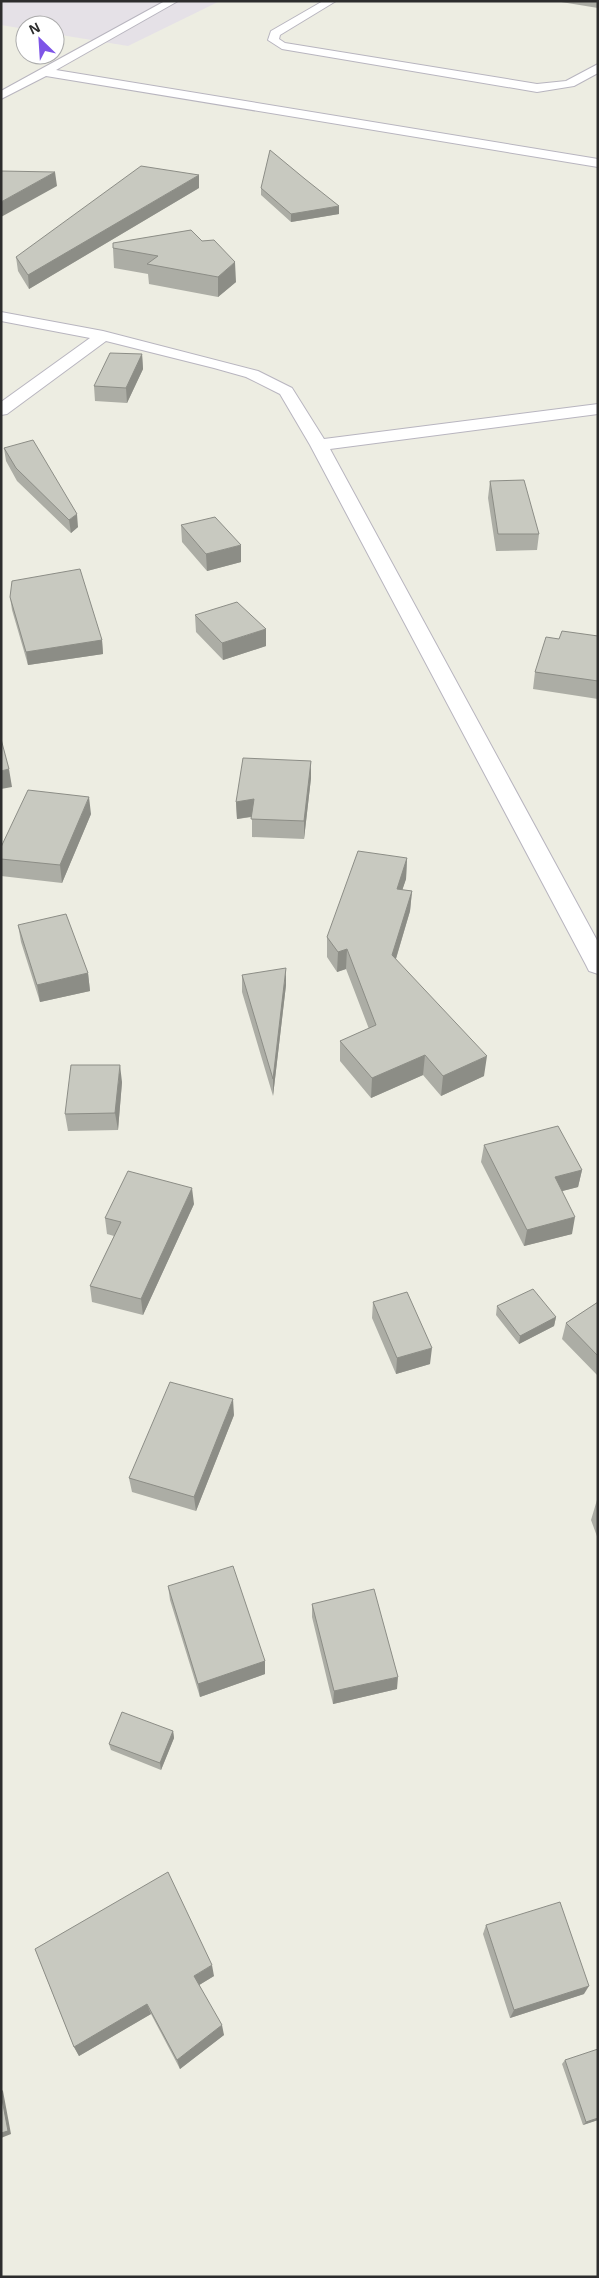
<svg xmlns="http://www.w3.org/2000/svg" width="599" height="2278" font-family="Arial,sans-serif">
	<rect width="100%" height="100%" fill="#edede2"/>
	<!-- industrial -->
	<path fill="#e5e1e7" d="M1 1H220L128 46 55 34V25H25V29L1 25Z"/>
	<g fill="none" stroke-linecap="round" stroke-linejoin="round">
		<defs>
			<path id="street" d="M165 1H178L56 70 598 159V167L46 76 1 99V91Z
				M323 1H336L280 35 279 39 285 43 537 84 566 81 598 64V73L574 86 537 92 282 49 268 40 271 31Z
				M1 312 103 331 258 371 292 388 324 439 598 404V414L330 449 598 942V974L589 971 586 965 310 445 280 394 246 377 214 368 106 341 7 414 1 415V402L90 338 1 321Z"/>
		</defs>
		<!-- street casing -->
		<use href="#street" stroke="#b8b5bf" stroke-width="2"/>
		<!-- street -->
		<use href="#street" fill="#fff" fill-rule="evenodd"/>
	</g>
	<!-- wall -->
	<path fill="#acada5" d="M555 1H598V8Z
		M199 188 29 289 18 271 16 257Z
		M261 188 339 214 291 222 261 195Z
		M191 230 236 282 218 297 149 284 148 274 114 268 113 248Z
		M142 354 143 369 127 403 95 401 94 386Z
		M4 448 78 527 71 533 17 481 6 461Z
		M490 481 539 534 537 550 496 551 488 498Z
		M181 525 241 562 207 571 182 542Z
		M10 597 102 640 103 654 28 665 12 610Z
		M195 615 266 646 223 660 196 632Z
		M598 636V699L533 689 535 672 559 639Z
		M311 761V778L304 839 252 837V817L237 819 236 802Z
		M91 814 62 883 1 876V847Z
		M407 858 406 879 402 890 412 891 410 911 396 959 484 1076 441 1096 423 1075 371 1098 340 1061V1041L369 1029 346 969 337 972 327 957V937Z
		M18 925 88 973 90 991 40 1002 21 942Z
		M242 975 286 985 273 1096 242 992Z
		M122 1082 118 1130 68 1131 65 1114Z
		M484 1145 582 1170 578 1187 562 1191 572 1234 524 1246 481 1162Z
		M194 1204 143 1315 92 1302 90 1286 114 1236 107 1234 105 1218Z
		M373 1302 430 1364 396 1374 372 1318Z
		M598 1302V1376L562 1339 566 1323Z
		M497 1306 556 1317 554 1326 519 1344 496 1315Z
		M234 1415 196 1511 132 1492 129 1478Z
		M597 1500H598V1539L591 1520Z
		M168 1586 265 1661V1674L200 1697 170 1600Z
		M312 1604 397 1689 333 1704 312 1617Z
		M173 1731 174 1738 161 1770 111 1750 109 1744Z
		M486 1925 584 1994 510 2018 483 1934Z
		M35 1949 214 1976 199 1985 224 2035 180 2069 151 2014 79 2056 74 2047Z
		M565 2060 598 2120 583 2125 562 2064Z"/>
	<!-- shaded-wall -->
	<path fill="#8c8d86" d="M55 172 57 186 1 217V202Z
		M199 175V188L29 289 28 275Z
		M339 206V214L291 222V214Z
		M235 262 236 282 218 297V277Z
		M142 354 143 369 127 403 126 388Z
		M77 514 78 527 71 533 69 520Z
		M241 545V562L207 571 206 554Z
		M266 629V646L223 660 222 643Z
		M102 640 103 654 28 665 26 652Z
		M311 761V778L304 839V821Z
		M9 769 12 787 1 789V771Z
		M89 797 91 814 62 883 60 865Z
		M254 799 255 816 237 819 236 802Z
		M407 858 406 879 396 909 397 889Z
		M412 891 410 911 391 975 392 955Z
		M347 949 346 969 337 972 338 952Z
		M286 968V985L273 1096V1079Z
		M88 973 90 991 40 1002 37 985Z
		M425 1055 423 1075 371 1098 372 1078Z
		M487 1056 484 1076 441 1096 443 1076Z
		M120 1065 122 1082 118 1130 115 1113Z
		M582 1170 578 1187 551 1194 555 1177Z
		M192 1188 194 1204 143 1315 141 1299Z
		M575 1217 572 1234 524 1246 527 1230Z
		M556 1317 554 1326 519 1344 520 1336Z
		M432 1348 430 1364 396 1374 397 1358Z
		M233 1399 234 1415 196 1511 194 1497Z
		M265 1661V1674L200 1697 198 1684Z
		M398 1677 397 1689 333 1704 334 1691Z
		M173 1731 174 1738 161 1770 160 1763Z
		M212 1965 214 1976 196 1987 194 1976Z
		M589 1986 584 1994 510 2018 514 2010Z
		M147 2004 151 2014 79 2056 74 2047Z
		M222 2025 224 2035 180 2069 177 2060Z
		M1 2089 3 2091 11 2134 1 2138Z
		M598 2118V2120L583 2125 586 2122Z"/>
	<!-- building -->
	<path fill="#c8c9c0" stroke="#8c8d86" d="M270 150 305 179 339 206 291 214 261 188Z
		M141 166 199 175 28 275 16 257Z
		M1 171 55 172 1 202Z
		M191 230 202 241 214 240 235 262 218 277 147 264 158 256 113 248V243Z
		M110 353 142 354 126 388 94 386Z
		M33 440 77 514 69 520 16 468 4 448Z
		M524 480 539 534H498L490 481Z
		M215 517 241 545 206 554 181 525Z
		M80 569 102 640 26 652 10 597 12 581Z
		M237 602 266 629 222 643 195 615Z
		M562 631 598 636V681L535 672 546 637 559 639Z
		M1 739 9 769 1 771Z
		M243 758 311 761 304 821 251 819 254 799 236 802Z
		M28 790 89 797 60 865 1 859V847Z
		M358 851 407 858 397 889 412 891 392 955 487 1056 443 1076 425 1055 372 1078 340 1041 376 1025 347 949 338 952 327 937Z
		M66 914 88 973 37 985 18 925Z
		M286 968 273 1079 242 975Z
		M71 1065H120L115 1113 65 1114Z
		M558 1126 582 1170 555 1177 575 1217 527 1230 484 1145Z
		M128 1171 192 1188 141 1299 90 1286 121 1222 105 1218Z
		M533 1289 556 1317 520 1336 497 1306Z
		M407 1292 432 1348 397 1358 373 1302Z
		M598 1302V1356L566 1323Z
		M170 1382 233 1399 194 1497 129 1478Z
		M233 1566 265 1661 198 1684 168 1586Z
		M374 1589 398 1677 334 1691 312 1604Z
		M122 1712 173 1731 160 1763 109 1744Z
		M168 1872 212 1965 194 1976 222 2025 177 2060 147 2004 74 2047 35 1949Z
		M560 1902 589 1986 514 2010 486 1925Z
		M598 2049V2118L586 2122 565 2060Z
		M1 2094 8 2131 1 2133Z"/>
	<!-- border -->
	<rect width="599" height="2278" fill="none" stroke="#2d2d2d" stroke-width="5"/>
	<!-- north arrow -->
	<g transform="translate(40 40) rotate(335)"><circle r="24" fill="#ffffff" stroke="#ababab"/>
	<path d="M0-4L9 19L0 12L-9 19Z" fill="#7e55e7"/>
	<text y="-8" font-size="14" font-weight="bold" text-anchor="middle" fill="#2d2d2d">N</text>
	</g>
</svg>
